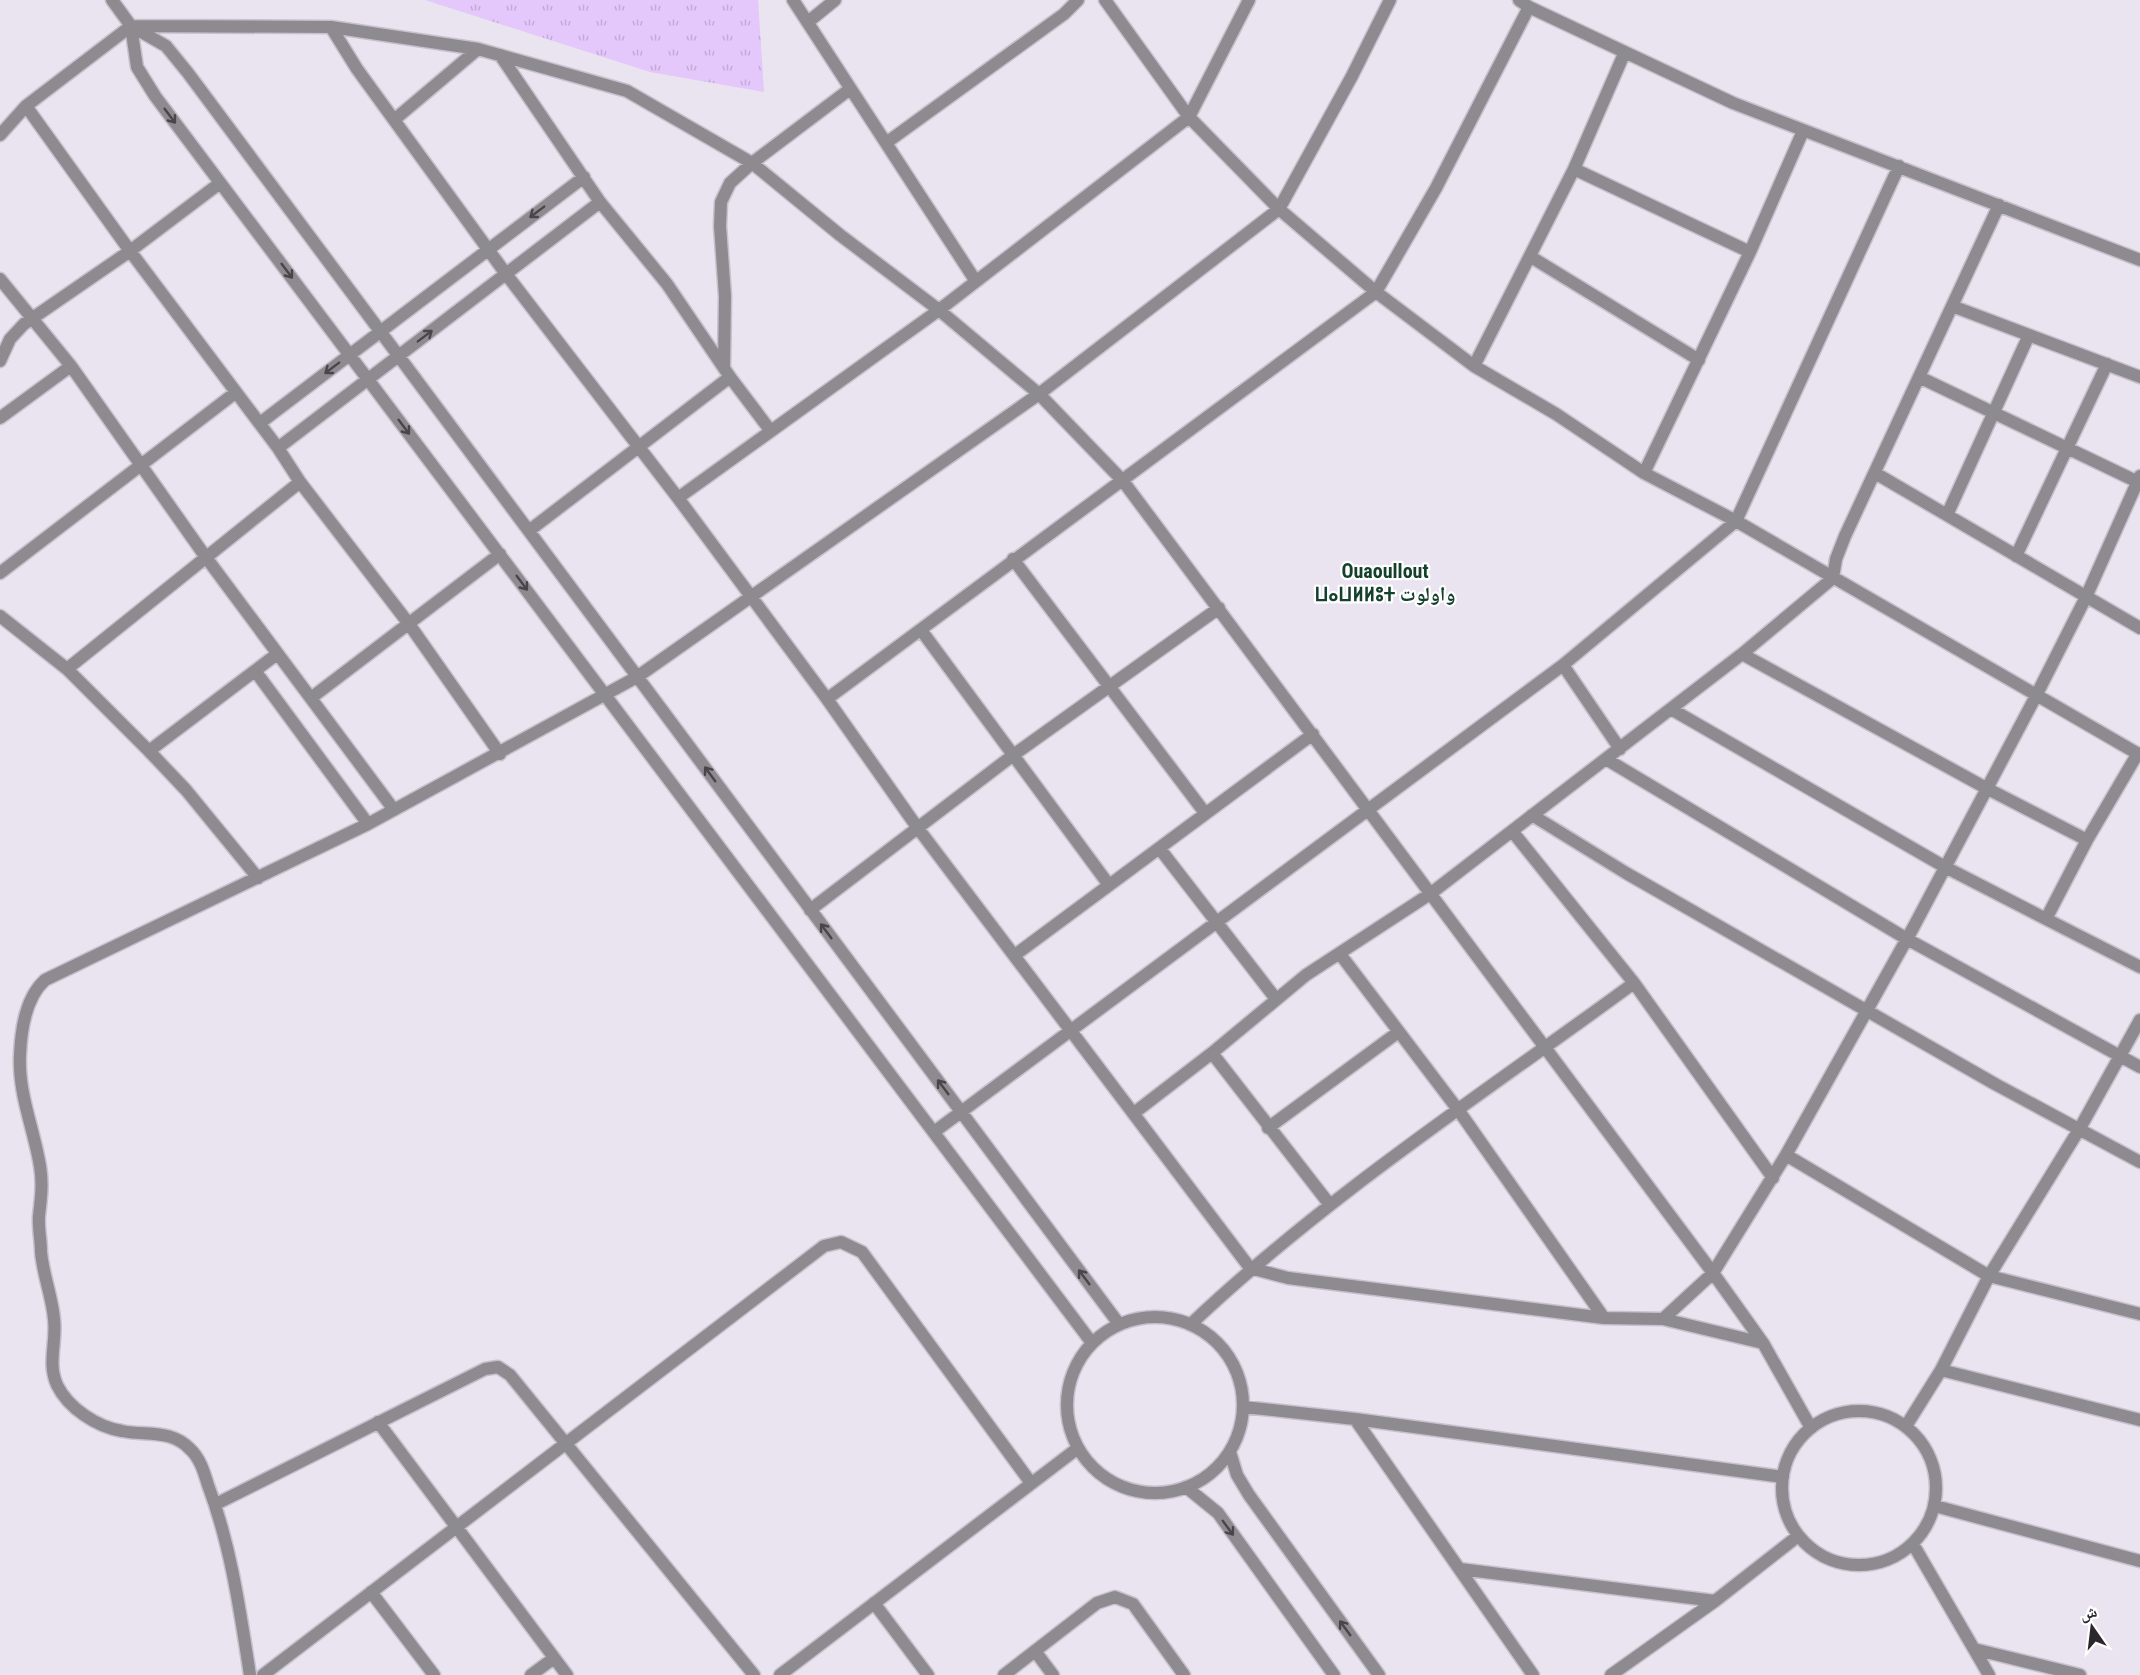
<svg xmlns="http://www.w3.org/2000/svg" width="2140" height="1675" font-family="'Roboto Condensed','Noto Naskh Arabic','Noto Sans Tifinagh',sans-serif">
	<defs>
		<pattern id="grass-tufts" width="24" height="20" patternUnits="userSpaceOnUse" patternTransform="scale(1.5)"><rect width="24" height="20" fill="#e4c7fb"/><path d="M3 7l-1-3M5 7V3M7 7l1-3M15 17l-1-3M17 17v-4M19 17l1-3" fill="none" stroke="#c4abd7"/></pattern>
	</defs>
	<rect width="100%" height="100%" fill="#eae3f0"/>
	<!-- grass -->
	<path fill="url(#grass-tufts)" d="M425 0H758L764 92 650 72Z"/>
	<g fill="none" stroke-linecap="round" stroke-linejoin="round">
		<defs>
			<path id="street" d="M112 0 131 26 166 46 188 73 1119 1324
				M793 0 975 280
				M1105 0 1189 117 1279 209 1376 292 1474 366 1556 414 1644 473 1736 521 2140 755
				M1519 0 1529 7 1733 103 2140 260
				M808 22 835 0
				M131 26 137 67 155 96 1092 1343
				M331 27 357 69 506 274 678 498 827 699 917 827 1250 1268 1288 1278 1604 1318 1663 1319 1763 1343
				M500 55 600 202 667 284 730 377 770 430
				M26 106 130 251 278 448 300 482 409 624 500 754
				M394 120 478 49
				M0 135 26 106 131 26 331 27 478 49 627 91 752 163 840 235 939 310 1039 394 1123 481 1713 1273 1763 1343 1811 1428
				M886 143 1064 14 1078 0
				M1574 169 1750 252
				M1531 257 1699 360
				M0 279 71 366 205 556 394 810
				M1952 306 2140 377
				M0 361 10 339 24 324 130 251 220 183
				M1474 366 1574 169 1624 54
				M724 368 725 296 720 226 721 202 730 183 752 163 850 89
				M1919 377 2140 483
				M0 418 71 366
				M260 423 584 177
				M278 448 600 202
				M1644 473 1750 252 1803 131
				M1875 473 2140 628
				M678 498 939 310 1189 117 1249 0
				M1947 515 2029 335
				M530 530 730 377
				M2016 556 2107 364
				M1013 559 1205 813
				M0 573 235 393
				M0 616 67 669 149 751 186 790 258 878
				M921 630 1109 885
				M1742 654 1986 788 2087 840
				M1563 665 1620 749
				M67 669 300 482
				M256 672 368 824
				M311 698 500 554
				M827 699 1376 292 1436 188 1529 7
				M1671 709 1945 867 2046 919
				M149 751 277 654
				M2138 753 2087 840 2046 919 2140 967
				M1606 759 1907 939 2140 1067
				M1532 815 1626 873 1995 1084 2140 1162
				M1512 831 1634 983 1773 1178
				M1160 849 1276 999
				M810 910 1012 756 1219 608
				M1340 954 1459 1111 1604 1318
				M1015 955 1313 734
				M1212 1053 1330 1205
				M1134 1113 1212 1053 1306 975 1430 894 1742 654 1833 578 1836 559 1845 536 1999 205
				M1268 1128 1397 1033
				M934 1132 1563 665 1736 521 1899 166
				M1786 1155 1989 1276 2140 1314
				M1067 1405a88 88 0 1 1 176 0a88 88 0 1 1-176 0Z
				M1663 1319 1713 1273 1786 1155 1913 928 2036 696 2086 597 2140 476
				M1191 1324C1326 1196 1484 1093 1634 983
				M1941 1370 2140 1420
				M1244 1407 1355 1419 1783 1477
				M1782 1488a77 77 0 1 1 154 0a77 77 0 1 1-154 0Z
				M1355 1419 1533 1675
				M378 1422 567 1675
				M1906 1426 1941 1370 1989 1276 2080 1128 2140 1020
				M1230 1452 1237 1475 1249 1495 1379 1675
				M1186 1487 1218 1513 1334 1675
				M216 1504 485 1369 498 1367 510 1375 754 1675
				M1935 1506 2140 1561
				M1913 1544 1989 1675
				M1460 1569 1715 1601
				M371 1592 434 1675
				M874 1603 928 1675
				M1974 1649 2080 1675
				M1035 1651 1053 1675
				M250 1675C240 1611 231 1546 208 1485 204 1472 200 1458 190 1449 171 1429 146 1436 122 1431 97 1427 68 1408 57 1385 47 1363 57 1342 54 1319 52 1296 43 1275 41 1252 41 1240 38 1227 39 1216 41 1198 43 1184 40 1166 34 1129 18 1094 20 1055 21 1030 25 998 45 980L368 824 637 677 1039 394 1279 209 1352 76 1390 0
				M263 1675 824 1246 841 1242 862 1252 1031 1483
				M531 1675 554 1658
				M780 1675 1078 1448
				M1004 1675 1097 1603 1115 1597 1133 1604 1184 1675
				M1611 1675 1715 1601 1798 1536"/>
		</defs>
		<!-- street casing -->
		<use href="#street" stroke="#c7c1cd" stroke-width="15"/>
		<!-- street -->
		<use href="#street" stroke="#8e8b90" stroke-width="12"/>
	</g>
	<!-- one-way arrows -->
	<defs><path id="oneway-shaft" d="M-6 0H5M1.5-3L5.5 0L1.5 3" fill="none" stroke-width="1.6" stroke-linecap="round" stroke-linejoin="round" transform="scale(1.5)"/></defs>
	<g stroke="#48464a">
		<use href="#oneway-shaft" transform="translate(170 116) rotate(53)"/>
		<use href="#oneway-shaft" transform="translate(537 212) rotate(143)"/>
		<use href="#oneway-shaft" transform="translate(287 271) rotate(53)"/>
		<use href="#oneway-shaft" transform="translate(425 336) rotate(-37)"/>
		<use href="#oneway-shaft" transform="translate(332 368) rotate(143)"/>
		<use href="#oneway-shaft" transform="translate(404 427) rotate(53)"/>
		<use href="#oneway-shaft" transform="translate(522 583) rotate(53)"/>
		<use href="#oneway-shaft" transform="translate(710 774) rotate(-126)"/>
		<use href="#oneway-shaft" transform="translate(826 931) rotate(-127)"/>
		<use href="#oneway-shaft" transform="translate(943 1087) rotate(-127)"/>
		<use href="#oneway-shaft" transform="translate(1084 1277) rotate(-127)"/>
		<use href="#oneway-shaft" transform="translate(1228 1528) rotate(54)"/>
		<use href="#oneway-shaft" transform="translate(1345 1628) rotate(-126)"/>
	</g>
	<g text-anchor="middle" dominant-baseline="central" stroke-width="4.5" stroke-linejoin="round" paint-order="stroke">
		<!-- quarter labels -->
		<g font-size="20" font-weight="bold" fill="#14402c" stroke="#fff">
			<text x="1385" y="571">Ouaoullout<tspan x="1385" dy="23">ⵡⴰⵡⵍⵍⵓⵜ واولوت</tspan></text>
		</g>
	</g>
	<!-- north arrow -->
	<g transform="translate(2092 1627) rotate(346)" stroke="#ffffff" stroke-width="4.5" paint-order="stroke">
	<path d="M0-4.5L10 22L0 15L-10 22Z" fill="#2a282c"/>
	<text y="-9" font-size="16" font-weight="bold" text-anchor="middle" fill="#2a282c">ش</text>
	</g>
</svg>
